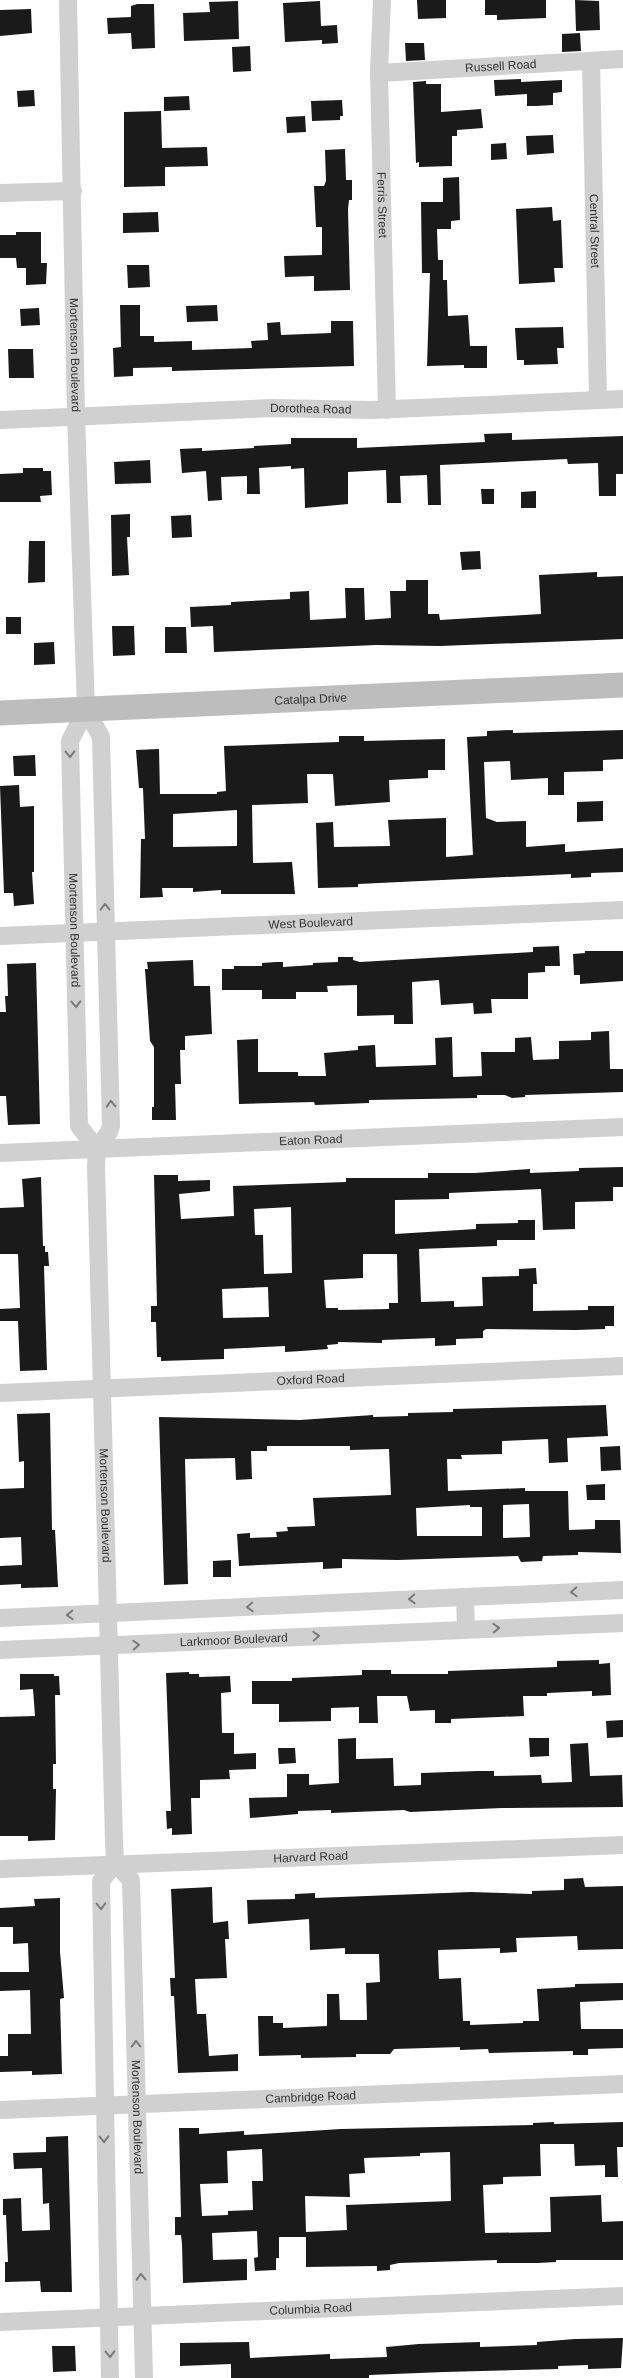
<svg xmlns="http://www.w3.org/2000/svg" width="623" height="2378" font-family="Arial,sans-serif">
	<rect width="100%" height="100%" fill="#fff"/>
	<!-- building -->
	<path fill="#1a1a1a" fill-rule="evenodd" d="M417 0H446V18L418 19Z
		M485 0H546V18L497 20V15H485Z
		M575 0 599 1 600 30 576 31Z
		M238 1 239 39 184 41 183 13 210 12 209 2Z
		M320 1 321 26 337 25 338 43 322 44V40L285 42 283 3Z
		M137 4H154L155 48 132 49 131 33 108 34 107 18 131 17V6Z
		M31 9 32 33 0 36V10Z
		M580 33 581 51 562 52V34Z
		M405 43H424L425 60 406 61Z
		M250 46 251 71 233 72 232 47Z
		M521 79V82L562 80V92L553 93V105L536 106H527V94L495 96 494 80Z
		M426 81V84H441V112L481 109 483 128 457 130V136H452V166L419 167V162L416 163 413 82Z
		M34 90 35 106 18 107 17 91Z
		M189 96 190 110 164 111V97Z
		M342 100 343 116H340V120L312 121 311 101Z
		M161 111 162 148 207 147 208 166 165 167V186L124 187V112Z
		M305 116 306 132 287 133 286 117Z
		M553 135 554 153 527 155 526 136Z
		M506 143 507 159 491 160V144Z
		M345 149 346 180H352V200H349L348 209 350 290 314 291V276L285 277 284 256 322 255V227H316L314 186H324L326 181 325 150Z
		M459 177 460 220 451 221V229H437L438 260H443V280H447L448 316 468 315 470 346H487V368H464V365L427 366 430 273H422L421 202H443V178Z
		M552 207 553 221 561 220 563 268H554L555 282 519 284 516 209Z
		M158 212 159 232 123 233V213Z
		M16 232H41V263H47L46 284 26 285V268H17L16 258H0V235H16Z
		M127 265H149L150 287 128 288Z
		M120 305H140V336H154V342L192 341V350L252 348 251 341 268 340 267 323 280 322 281 335 331 333V321H353L354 366 172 371V367L133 368V376L114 377 113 348 121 347Z
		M217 305 218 321 187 322 186 306Z
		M39 308 40 325 21 326 20 309Z
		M563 327 564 348H557L558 364 524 365V360H517L515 328Z
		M8 349H33L34 378H9Z
		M512 433V440L623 436V474H616V496H599L598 463 568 464 567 459 440 465 441 505H428L427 475 400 476 401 503H387L386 470 348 472V504L305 508 304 468 291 469V466L259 468 260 494H247V476L221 477 222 500 208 501 206 471 182 473 180 449 202 448V451L254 448V446L291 444V438H357V448L485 442 484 434Z
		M150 460 151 483 115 484 114 462Z
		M23 468H43V471H51L52 495 40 496 41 502H0V474L23 473Z
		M481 489H494V504H482Z
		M536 491V508H521V492Z
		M130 514V537H127L129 575 112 576 111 515Z
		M191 515 192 537 172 538 171 516Z
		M29 541H45V582L28 583Z
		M480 551 481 569 462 570 460 552Z
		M597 572V577L623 576V639L440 646 376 645 214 652 213 626 191 627 190 607 231 605V602L290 599V592L309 591 310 620 346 618 345 588H364L365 620 391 618 390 591H406V580H428V614H439L440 620 541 614 539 575Z
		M6 617H21V634H6Z
		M112 626H134L135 655 113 656Z
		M165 627H186L187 653H165Z
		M54 642 55 664 34 665V643Z
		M513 730V733L623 730V759L603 760V771L564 772V795H548V778L511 780 510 761 484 762 486 818 497 822 526 821V847L565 844V852L623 848V872L591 873V877L571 878V874L358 884V887L318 888 316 823 333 822 334 847 390 846 388 820 446 818V857L473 855 467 737 487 736V731Z
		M339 736H364V741L445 739V770H428V778L389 780 390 802 335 806 333 774H307L308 803 252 805 253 863 292 862 295 894H221V890L193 892V888H162L163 897 140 898 141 839H145L143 788H139L136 750 159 749 160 794H217V792L226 791 224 746 339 742ZM237 810V846L173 847V814Z
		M35 755 36 776H14L13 756Z
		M19 785 20 807 34 806V872H32L34 904 14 906 13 893H4L0 786Z
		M603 801V821L577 822V802Z
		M559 946 560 966H545V972L528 973V999H491L492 1013 474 1014 473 1003 441 1005 439 980 412 982 413 1024H394V1015L357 1016V985L327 986 328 992H296V999H262V990H222V969H234V966H262V963L276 962H283V967L313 965V963L338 962V957H353V960L360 962 533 952V947Z
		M585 951H623V981L580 984V975H574L573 954 585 953Z
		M193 960 194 986H210L212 1034 185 1036V1050H180L181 1084H175L176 1120H152V1107H154V1047L150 1041 145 969H148L147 962Z
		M36 963 40 1124 8 1125 6 1096H0V1012H6L5 996H8L7 964Z
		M609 1031 610 1069H623V1092L525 1095V1097L512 1098 505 1095H477V1098L369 1100V1103L343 1104 315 1105 314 1102 239 1104 237 1040 258 1039V1072H298V1076H326L324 1053 358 1050V1046L375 1045 376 1067 436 1065 435 1038 452 1037 453 1077 482 1076 481 1052H515V1038L531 1037 533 1060 559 1059V1041L591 1040V1032Z
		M623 1167V1187H613V1201L575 1202V1229L543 1230 541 1189 449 1193V1199L395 1200V1234L476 1229V1224L518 1223V1220H535V1240H497V1246L419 1249 421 1302 454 1301V1307L483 1306 482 1277 519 1276V1269L536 1268 537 1284H533V1311L588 1310V1306H614V1326H605V1329L576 1330 486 1329 483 1331V1338L456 1339V1345L435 1346V1338L382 1340V1343L338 1342V1344L327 1345 328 1349 301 1351 285 1352V1346L224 1349V1359L161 1361V1357H157L156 1322H151V1306H157L154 1175H178V1181L210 1180V1191L179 1194 181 1219 234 1216 233 1186 346 1182V1178H428V1173H475L530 1169V1173L579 1171V1168ZM291 1207 292 1273 264 1274 263 1235H255L254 1209ZM363 1254H397L398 1303H389V1309L338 1310V1308H326L324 1280 363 1278ZM268 1287 269 1317 223 1318 222 1289Z
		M41 1177 43 1246H45V1252H48L49 1266H44L47 1370 20 1371 18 1321H0V1309L20 1308 18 1254H0V1208L24 1207 22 1179Z
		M606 1405 608 1436 567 1438 568 1462 549 1463 548 1439 502 1441V1454L461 1455 462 1459H447L448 1491 525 1488V1491H568L569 1530 595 1529V1520H620L621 1553 578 1552V1555L543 1556 542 1561 521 1562 518 1556 398 1560 342 1559V1568L323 1569V1562L239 1566 237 1534 250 1533V1538L277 1537 276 1532 288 1531 287 1527 315 1526 313 1498 391 1495 389 1449 350 1450V1446H267V1451H251L252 1479 236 1480 235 1458 185 1459 188 1584 164 1585 159 1417 300 1420 373 1415V1417L408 1416V1413L453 1412V1409ZM529 1504 530 1537 503 1538V1505ZM470 1505V1507H482V1536H417L416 1508Z
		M50 1413 52 1530H55L58 1587 21 1588V1584L0 1585V1566L22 1565 21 1537 0 1538V1489L24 1488V1461L19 1462 17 1414Z
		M620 1446 621 1470 601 1471 600 1447Z
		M605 1484V1500H587L586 1485Z
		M231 1560V1577H213V1561Z
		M599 1660V1664L610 1663 611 1695 592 1696V1691L547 1693V1696H523L524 1716 451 1719V1723H435V1710L410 1711 407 1696H377L378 1723H359V1707L331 1708V1721L279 1722V1704H252V1681H292V1678L362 1675V1670H391V1674H448V1671L557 1667V1661Z
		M189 1672V1674H199V1677L230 1676 231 1692 221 1693 222 1733H234V1754L256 1753V1769L229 1770 230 1779 200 1780V1798H191L192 1834 172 1835V1828L167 1829 166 1811H171L166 1673Z
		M20 1674H54V1676H59L60 1695H55L56 1764H53V1789H56L55 1840 28 1841V1836H0V1717L35 1716 33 1689 20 1690Z
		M623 1720V1737L607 1738 606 1721Z
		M356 1738V1759L393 1758 394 1786 421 1785V1773L478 1771H494V1776L541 1775 542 1783 572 1782 570 1744 588 1743 590 1776 622 1775 623 1807 502 1808 410 1812 404 1810 331 1813V1810L298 1811V1814L250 1818 249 1798 287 1797V1774H309V1785L339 1783 338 1739Z
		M529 1738H549V1756L530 1757Z
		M278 1748H295L296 1763 279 1764Z
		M583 1878 585 1887 623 1886V1949L578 1950 577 1936 516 1938 517 1952 500 1953V1948L438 1950 439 1979 461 1978 463 2021H470V2025L523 2023V2021H539L537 1989 575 1987V1984L623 1983V2000L580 2002 581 2029H623V2048L588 2049V2055H573V2051L489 2053 488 2049 460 2050V2047L394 2049 390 2054H356V2057L301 2058V2055L259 2056 258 2016H273V2023H283V2028L327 2026V1994H339L340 2020H367L366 1983 380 1982 379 1954H345V1948L310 1950 309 1919 248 1924 247 1900 295 1899V1894L315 1893V1898L471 1892 532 1894V1891L564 1890V1879Z
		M212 1887 213 1923 228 1921 229 1939H225L227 1978 195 1979 197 2014H206L209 2056 238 2054V2071L178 2073 174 1996H171L170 1978H175L171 1889Z
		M60 1898V1952L64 1998 60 1999 62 2074 32 2075V2071L0 2072V2056H8V2034H31L30 1990 0 1991V1972H29L28 1943 13 1944V1927H0V1908L35 1906 34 1899Z
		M554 2122V2124L623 2122V2147H617L618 2177H605V2165L575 2166 574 2144H540L541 2176 503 2177V2184L483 2185 485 2233 551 2232 550 2197 601 2195 602 2222 623 2221V2260H556V2262L538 2263H497V2260L399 2263 390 2265V2270L377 2271V2266L306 2267V2237H279V2258H276V2270L255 2271 254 2258 258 2257 257 2231 212 2233 213 2260 247 2259V2280L183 2283 182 2244 181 2235H175V2217H181L179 2128H199V2134L244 2131V2135L341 2129 533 2125V2123ZM262 2149 263 2181H252L253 2210 228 2211V2215L202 2216 200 2184 228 2183 227 2151ZM450 2152 451 2201 346 2205 347 2230 306 2232 305 2196 350 2197 349 2174 365 2173 364 2158 420 2156V2153Z
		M68 2136 72 2292H41L40 2281 5 2282V2262H8L6 2215H3V2199L21 2198 22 2231 50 2230 49 2203 43 2204 42 2168 14 2169 13 2153 46 2152V2137Z
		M623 2338 621 2368 588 2369V2365L558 2366V2369L444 2372 369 2375V2378H231V2364L180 2366V2343L249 2342 250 2358 330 2354V2359L387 2357 386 2347 419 2344 480 2342V2347L537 2345V2342L575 2339Z
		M52 2346H75L76 2371 53 2372Z"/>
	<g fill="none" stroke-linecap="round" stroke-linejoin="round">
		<!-- street -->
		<g stroke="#d0d0d0" stroke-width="18">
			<path id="s1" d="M68 0 76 416 86 709 101 737 111 1126 109 1132 97 1149 96 1166 114 1841 115 1863 131 1880 144 2378"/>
			<path id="s2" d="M382 0 379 73 387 410"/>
			<path id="s3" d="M591 61 598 400"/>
			<path id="s4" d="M379 73 623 59"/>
			<path d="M0 193 73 191"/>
			<path id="s5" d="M0 420 272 408 371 410 623 399"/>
			<path id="s6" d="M86 709 70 741 79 1126 97 1149"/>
			<path id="s7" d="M0 936 623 910"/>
			<path id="s8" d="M0 1153 623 1127"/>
			<path id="s9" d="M0 1393 623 1366"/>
			<path d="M465 1597 466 1629"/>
			<path d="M0 1618 623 1590"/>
			<path id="s10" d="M0 1650 623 1623"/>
			<path id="s11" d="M0 1869 623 1845"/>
			<path id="s12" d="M0 2110 623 2084"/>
			<path id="s13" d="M0 2322 623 2296"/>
			<path d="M110 2378 101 1881 115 1863"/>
		</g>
		<!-- secondary -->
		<path stroke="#bdbdbd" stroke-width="25" id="s14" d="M0 713 623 685"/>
	</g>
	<!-- one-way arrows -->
	<defs><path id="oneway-chevron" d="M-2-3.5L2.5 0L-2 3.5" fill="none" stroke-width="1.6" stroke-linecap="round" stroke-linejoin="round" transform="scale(1.25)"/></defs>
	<g stroke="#7a7a7a">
		<use href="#oneway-chevron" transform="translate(70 754) rotate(89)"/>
		<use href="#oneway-chevron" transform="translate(105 907) rotate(-91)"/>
		<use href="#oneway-chevron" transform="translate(76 1004) rotate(88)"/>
		<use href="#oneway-chevron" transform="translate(111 1104) rotate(-92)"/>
		<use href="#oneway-chevron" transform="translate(574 1592) rotate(177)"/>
		<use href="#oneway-chevron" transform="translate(412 1599) rotate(177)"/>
		<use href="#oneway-chevron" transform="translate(250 1607) rotate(177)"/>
		<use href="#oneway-chevron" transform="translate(70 1615) rotate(178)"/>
		<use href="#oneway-chevron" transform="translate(496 1628) rotate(-2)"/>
		<use href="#oneway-chevron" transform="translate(316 1636) rotate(-3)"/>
		<use href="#oneway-chevron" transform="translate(136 1645) rotate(-3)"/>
		<use href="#oneway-chevron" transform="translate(101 1906) rotate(89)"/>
		<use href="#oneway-chevron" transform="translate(136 2044) rotate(-92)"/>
		<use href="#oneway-chevron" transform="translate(104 2139) rotate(89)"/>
		<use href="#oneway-chevron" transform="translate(141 2277) rotate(-91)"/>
		<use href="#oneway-chevron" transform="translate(110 2354) rotate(89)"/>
	</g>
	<g text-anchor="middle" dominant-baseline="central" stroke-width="5" stroke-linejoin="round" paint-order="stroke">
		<!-- street labels -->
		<g font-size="12" fill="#333" stroke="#fff">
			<text stroke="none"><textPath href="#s4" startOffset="122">Russell Road</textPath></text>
			<text stroke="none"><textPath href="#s2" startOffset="205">Ferris Street</textPath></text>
			<text stroke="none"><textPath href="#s3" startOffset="170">Central Street</textPath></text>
			<text stroke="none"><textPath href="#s1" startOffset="355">Mortenson Boulevard</textPath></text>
			<text stroke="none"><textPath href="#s5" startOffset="311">Dorothea Road</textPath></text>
			<text stroke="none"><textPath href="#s14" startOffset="311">Catalpa Drive</textPath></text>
			<text stroke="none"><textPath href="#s7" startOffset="311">West Boulevard</textPath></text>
			<text stroke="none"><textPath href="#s6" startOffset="225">Mortenson Boulevard</textPath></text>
			<text stroke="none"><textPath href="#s8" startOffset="311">Eaton Road</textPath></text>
			<text stroke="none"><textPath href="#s9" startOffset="311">Oxford Road</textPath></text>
			<text stroke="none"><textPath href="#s1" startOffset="1514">Mortenson Boulevard</textPath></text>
			<text stroke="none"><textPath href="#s10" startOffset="234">Larkmoor Boulevard</textPath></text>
			<text stroke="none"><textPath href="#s11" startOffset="311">Harvard Road</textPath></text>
			<text stroke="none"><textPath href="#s12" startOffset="311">Cambridge Road</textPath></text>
			<text stroke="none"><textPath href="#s1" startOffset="2132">Mortenson Boulevard</textPath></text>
			<text stroke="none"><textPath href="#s13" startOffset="311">Columbia Road</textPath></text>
		</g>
	</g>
</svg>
